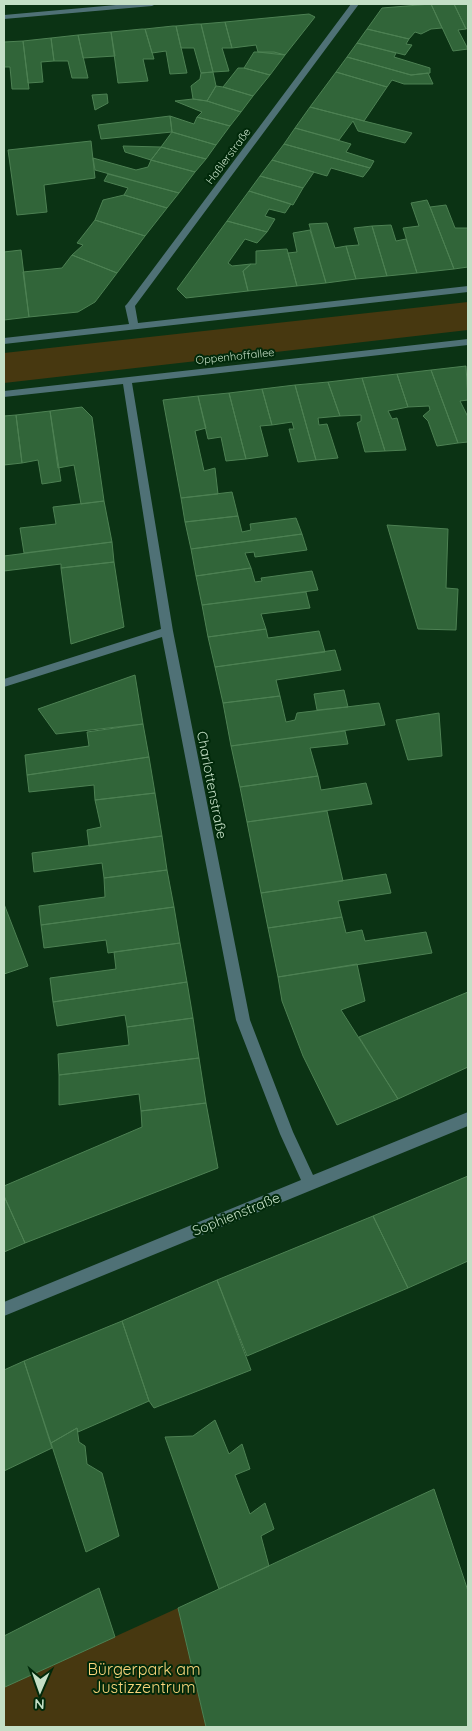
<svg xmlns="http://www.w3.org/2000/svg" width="472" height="1731" font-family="Quicksand,sans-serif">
	<rect width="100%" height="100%" fill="#0b3314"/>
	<!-- green -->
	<path fill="#473810" d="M468 302V330L4 383V353Z
		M178 1608 206 1727H4V1687Z"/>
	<!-- building -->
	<path fill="#316539" stroke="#4d8153" d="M431 4 442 28 431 29 421 34 415 32 409 39 367 29 382 8Z
		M431 4H454L466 29 458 30 468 49 453 51Z
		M454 4H468V28L466 29Z
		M309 14 315 17 285 55 258 52 256 45 232 48 225 22Z
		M225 22 232 48H222L229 71 213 72 201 24Z
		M197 24H201L213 72 201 73 194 48H181L176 26Z
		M173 26H176L187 73 170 74 166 51 152 53 145 29Z
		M142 29H145L154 59H143L148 81 118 83 111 32Z
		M367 29 409 39 406 44 412 45 405 55 357 43Z
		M111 32 115 56 83 58 78 35Z
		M78 35 88 78H72L68 61H54L51 38Z
		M51 38 54 61 41 62 43 82 28 83 23 41Z
		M23 41 29 89H12L10 67H4V42Z
		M357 43 396 53 394 57 430 68V73L411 75 347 57Z
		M254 52H274L285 55 270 75 244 68Z
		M347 57 411 75 428 73 433 84H404L392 80 387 87 336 72Z
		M238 68H244L270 75 253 96 223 87Z
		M213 72 216 86 207 101 193 99 191 86 200 79 201 73Z
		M336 72 387 87 364 121 310 107Z
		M216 86 223 87 253 96 241 112 207 101Z
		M107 94 108 103 95 110 92 95Z
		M193 99 207 101 241 112 230 126 197 117 202 112 175 101Z
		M310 107 364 121 412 133 405 143 358 131 353 121 339 140 295 128Z
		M170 116 172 132 101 139 98 125Z
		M170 116 194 124 197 117 230 126 216 145 172 132Z
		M295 128 351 144 346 152 374 161 370 168 284 144Z
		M172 132 216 145 206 159 161 147Z
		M91 141 95 178 44 185 47 212 17 215 8 150Z
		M284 144 370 168 363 177 331 168 327 176 272 160Z
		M123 146 161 147 151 160 125 152Z
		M161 147 206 159 195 172 151 160Z
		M93 158 136 170 148 167 151 160 195 172 179 193 95 170Z
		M272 160 314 172 303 188 260 176Z
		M108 174 179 193 167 208 124 195 128 188 104 181Z
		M260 176 303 188 293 205 249 191Z
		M249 191 291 204 285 213 269 209 265 216 275 219 267 232 227 221Z
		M124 195 167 208 145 236 95 220 103 200Z
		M427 200 430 207 454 269 417 273 403 228 419 226 411 203Z
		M446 205 455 228H468V267L454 269 430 207Z
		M95 220 145 236 117 273 72 255 83 245 77 243Z
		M227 221 267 232 257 243 245 239 228 263 232 266 251 264 243 271 248 291 186 298 177 289Z
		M327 223 335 248 346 246 356 279 326 283 309 224Z
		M391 225 396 241 406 239 417 273 387 276 372 226Z
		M372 226 387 276 356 279 346 246 359 245 354 228Z
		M310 230 326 283 297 286 288 253 297 252 293 233Z
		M287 249 297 286 248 291 243 271 251 264H256V251Z
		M21 250 29 317 4 320V252Z
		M72 255 117 273 95 302 78 312 29 317 23 272 62 268Z
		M466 366 468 400 460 401 468 417V442L458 443 431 370Z
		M431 370 458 443 437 446 428 421 423 416 430 410 429 406 408 407 397 374Z
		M397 374 408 407 388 411 392 419 397 418 406 450 385 451 362 378Z
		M362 378 385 451 365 452 357 423 361 421V415L340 416 328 382Z
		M328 382 340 416 318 418 319 425 327 424 338 458 316 460 295 385Z
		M295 385 316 460 298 462 289 429H294L292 422 272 425 262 389Z
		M262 389 272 425 260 426 268 456 246 459 229 393Z
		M229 393 246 459 226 461 221 437 208 439 198 396Z
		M198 396 206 428 195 431 204 471 215 468 218 494 181 498 163 400Z
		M82 407 92 417 104 501 81 504 74 465 58 468 50 411Z
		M50 411 61 481 42 484 38 460 22 463 16 415Z
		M16 415 22 463 4 465V416Z
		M232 492 238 516 185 522 181 498Z
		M104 501 112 542 24 553 20 528 56 524 53 507Z
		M238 516 242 532 251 530 250 524 296 518 302 534 191 549 185 522Z
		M387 525 448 529 446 588 458 589 456 630 418 629Z
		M302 534 307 550 255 557 254 552 245 553 251 568 196 576 191 549Z
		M112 542 114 562 61 568V564L4 571V556Z
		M114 562 124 627 71 644 61 568Z
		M251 568 255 582 262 581 261 578 312 571 318 590 202 605 196 576Z
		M306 592 310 608 261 614 266 629 208 637 202 605Z
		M266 629 268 638 319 631 325 652 215 667 208 637Z
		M335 650 341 670 276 680 280 696 223 703 215 667Z
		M135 675 143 724 56 734 38 709Z
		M344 690 348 707 317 710 314 694Z
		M280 696 286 722 295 720 297 713 379 703 385 725 231 746 223 703Z
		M439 713 442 756 408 760 396 720Z
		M143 724 149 757 27 775 25 755 89 746 87 732Z
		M345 731 348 744 310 748 318 776 240 787 231 746Z
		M149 757 155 793 95 800 94 785 29 792 27 775Z
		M318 776 321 790 366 783 372 804 247 822 240 787Z
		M155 793 162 836 89 846 87 830 101 827 95 800Z
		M327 811 343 881 261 893 247 822Z
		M162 836 167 870 104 878 102 863 34 872 32 853Z
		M167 870 174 907 41 925 39 906 105 897 104 878Z
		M386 874 391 893 338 901 342 917 268 928 261 893Z
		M4 904 28 966 4 974Z
		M174 907 180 943 108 953 106 940 44 948 41 925Z
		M342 917 346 933 362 930 365 941 426 932 432 953 278 977 268 928Z
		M180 943 187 982 53 1002 50 978 116 969 114 952Z
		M357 964 365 1001 341 1010 398 1099 337 1125 303 1056 282 1001 278 977Z
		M187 982 193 1018 127 1027 125 1015 57 1026 53 1002Z
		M468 992V1067L398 1099 359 1037Z
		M193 1018 199 1058 59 1075 58 1054 129 1045 127 1027Z
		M199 1058 206 1103 141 1111 139 1094 59 1105V1075Z
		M206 1103 218 1168 25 1243 4 1196V1186L142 1127 141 1111Z
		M468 1176V1261L408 1288 373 1216Z
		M4 1196 25 1243 4 1252Z
		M373 1216 408 1288 247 1356 217 1280Z
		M217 1280 251 1370 154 1408 149 1401 122 1321Z
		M122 1321 149 1401 78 1432 77 1428 51 1443 24 1361Z
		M24 1361 52 1448 4 1471V1370Z
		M215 1420 229 1454 242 1444 250 1469 235 1475 250 1514 265 1503 274 1529 261 1536 269 1566 219 1589 165 1437 193 1436Z
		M77 1428 79 1442 85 1446 87 1464 102 1473 119 1536 86 1552 51 1443Z
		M434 1489 468 1591V1727H206L178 1608Z
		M99 1588 115 1637 5 1687 4 1636Z"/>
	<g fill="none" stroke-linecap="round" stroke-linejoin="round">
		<!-- minor -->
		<path fill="#4f7176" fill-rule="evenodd" d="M127 4H156L152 6 4 19V15Z
			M351 4H359L135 306 138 323 468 286V292L4 344V338L129 324 125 306 127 304Z
			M468 339V345L132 383 173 631 250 1020 293 1132 313 1175 468 1112V1126L4 1316V1302L301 1180 280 1134 236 1020 162 637 4 687V679L161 629 123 384 4 397V391Z"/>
	</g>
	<g text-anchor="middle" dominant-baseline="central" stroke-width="4" stroke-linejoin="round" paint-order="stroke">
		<!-- far-street labels -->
		<g font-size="11" fill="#c4dfc6" stroke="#01290a">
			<text transform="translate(228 156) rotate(-53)">Haßlerstraße</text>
			<text transform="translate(235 356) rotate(-6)">Oppenhoffallee</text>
		</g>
		<!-- street labels -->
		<g font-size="14" fill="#c4dfc6" stroke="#01290a">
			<text transform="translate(212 785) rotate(79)">Charlottenstraße</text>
			<text transform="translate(236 1214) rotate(-22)">Sophienstraße</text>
		</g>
		<!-- near-park labels -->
		<g font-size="16" fill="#fad57c" stroke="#01290a">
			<text x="144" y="1669">Bürgerpark am<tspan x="144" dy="18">Justizzentrum</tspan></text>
		</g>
	</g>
	<!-- border -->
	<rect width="472" height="1731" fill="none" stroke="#c4dfc6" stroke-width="10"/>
	<!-- north arrow -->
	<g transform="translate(40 1691) rotate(182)" stroke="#01290a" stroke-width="4" paint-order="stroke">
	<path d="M0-4L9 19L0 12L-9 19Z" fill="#c4dfc6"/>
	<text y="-8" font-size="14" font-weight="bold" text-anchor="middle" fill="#c4dfc6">N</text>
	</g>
</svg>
